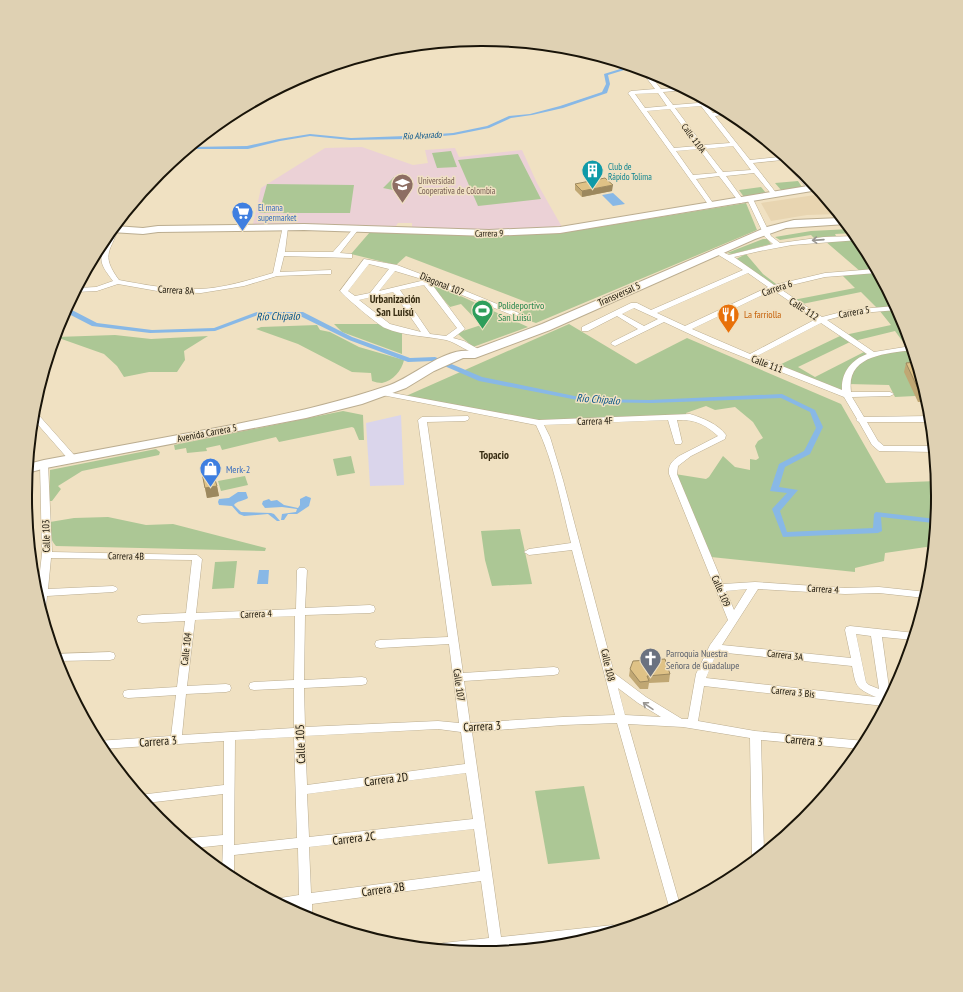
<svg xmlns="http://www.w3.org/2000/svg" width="963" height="992" font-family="'PT Sans Narrow',sans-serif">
	<rect width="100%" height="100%" fill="#f0e1c2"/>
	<!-- built -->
	<path fill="#e8d5b1" d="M822 194 838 214 807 215 771 221 761 203Z"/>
	<!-- industrial -->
	<path fill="#dad5eb" d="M401 415 404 485 370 486 366 423Z"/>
	<!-- education -->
	<path fill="#ebd1d6" d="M362 147 413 165 428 163 425 150 455 148 459 157 522 150 537 183 562 227 489 231 412 230V223H398L394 229 301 224H253L261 188 325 148Z"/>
	<!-- green -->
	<path fill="#acc795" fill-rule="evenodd" d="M451 151 457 167 437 168 432 153Z
		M518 154 541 199 478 206 458 160Z
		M394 177 409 180 398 191 383 188Z
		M798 181 802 187 781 190 775 183Z
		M267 184 354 185 350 213H259Z
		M761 187 766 193 744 197 739 190Z
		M746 203 757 230 536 323 515 316 534 305 406 256 396 265 351 254 370 232 574 231Z
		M850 229 854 233 835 234 836 236 814 238 811 235 780 240 775 237 811 231Z
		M763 239H767L771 244 732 254 727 253Z
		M858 239 899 314 902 325H904L906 331H904L910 350H912L918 371 915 396 895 397 889 385 848 384 847 397 773 368 840 336 891 325 879 310 861 292 797 305 788 301 855 288 842 275 861 272 825 241ZM895 331 909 350 869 356 864 352 815 377 798 367 850 342Z
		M746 254 763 274 780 287 772 289 736 259Z
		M428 281 528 327 473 347 457 333 481 325 461 304 450 307Z
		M334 324H381L402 331V354L342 332Z
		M569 324 636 364 687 338 841 404 886 483 937 481 938 496 933 550 926 547 885 553 884 561 855 568V572L711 557 675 474 706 479 709 477 723 456 735 467 750 470V459L756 460 759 458 755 446 758 441 763 438 753 422 735 407 715 410 706 406 686 413 687 417 542 424 406 396Z
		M317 325 320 330 330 332 359 347 404 360C402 370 393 381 382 383 379 383 375 382 372 381L371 373 352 372 298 344 256 329 261 327Z
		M115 335 151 339 208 336 184 351 185 360 177 372H149L124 377 117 366 104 354 56 337Z
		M343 411 363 415 364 440H359L354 428 352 427 279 442 276 437 222 450 220 445 206 448 207 451 187 453 186 448 175 450 174 445Z
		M156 449 160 452 159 455 82 471 58 486 61 489 52 501H49L50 470Z
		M351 456 355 473 337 476 333 459Z
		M245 476 248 485 221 491 218 481Z
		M108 517 146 525 173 524 266 548 265 551 56 546C50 540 49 531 50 522L74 518Z
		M520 529 532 584 492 586 485 560 481 531Z
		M237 561 234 588 212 589 215 562Z
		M584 786 600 859 548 864 535 791Z"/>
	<!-- water -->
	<path fill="#88b8e6" d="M630 66 634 67 608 75 610 84 607 93 563 108 532 115 511 118 489 128 454 135 407 139 350 140 310 136 280 141 248 149H188L190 147 247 146 279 139 310 134 351 138 406 136 453 133 487 126 509 116 530 114 560 106 602 92 606 84 604 74Z
		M613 193 625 204 613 206 602 195Z
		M66 309H70L97 323 152 330 214 328 257 312H303L352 337 410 358 435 357 482 377 589 399 649 400 782 394 815 410 823 427 810 454 785 467 779 487 798 490 780 511 787 532 873 528 874 514 876 512 936 519 935 525 933 523 881 517 882 531 878 533 783 537 772 509 787 493 770 491 779 464 804 451 816 428 810 412 781 398 652 403 588 402 479 381 433 361 408 362 349 340 300 316 258 315 215 331 150 333 92 326 65 312Z
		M238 492H246L248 498C244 501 236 501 234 505L241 512 271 513 274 514 280 521H277L268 514 244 516 239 514 232 506 219 505 218 502 219 499 229 498Z
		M306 496 311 498 309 506 297 514H288L284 520H281L282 514 296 512 297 509 282 507 265 508 262 504 263 501 269 499 271 501 277 500 284 505 298 508 300 505V499Z
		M259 570H269L268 584H257Z"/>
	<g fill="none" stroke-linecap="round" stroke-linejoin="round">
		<defs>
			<path id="street" d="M646 75H650L661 89 681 88 686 90 663 92 673 105 698 103 692 95 693 94 700 98 713 113 726 112 731 114 715 116 750 160 779 157 775 152 777 150 790 161 813 188 808 189 782 160 753 163 777 194V196H773L754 173 726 176 744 201 741 203 739 202 719 176 696 179 715 206 714 207H710L628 93 631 91 655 89 645 76ZM658 93 667 106 645 108 635 94ZM701 106 730 143 703 145 675 108ZM670 109 697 146 674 148 647 111ZM733 146 751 170 723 172 705 149ZM699 149 717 173 693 175 676 151Z
				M750 197 753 199 771 236 780 243 824 237 856 236 859 240 792 245 760 251 734 257 774 285 825 273 875 269 877 273 825 277 779 288 822 317 849 310 895 306 897 310 849 314 827 320 874 352 911 346 912 350C885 354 846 355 851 392H890L894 394 890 396 852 397 864 417 930 416V422H867L878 441 884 446H933L934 452 879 451 872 445 859 422 856 420 857 419 844 397 713 345 664 322 615 346 611 344 612 342 638 329 617 316 588 331H582V327L631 303H637L651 310 743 270 712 251 716 249 729 255 773 244 765 237 747 199ZM748 273 768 287 685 326 657 313ZM773 290 816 319 750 354 692 329ZM634 308 658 319 644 326 622 314ZM821 323 867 354C851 360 841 373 842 390L757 356Z
				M118 222 120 224C112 251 99 253 119 280 146 285 172 290 200 289 224 288 249 280 273 273L283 226H287L288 227 285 252H333L353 229H357L358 230 340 253 352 254V258L284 256 280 272 331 270V274H328L277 276 244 286 201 293 163 292 118 284 97 291 75 292 78 288 96 287 113 281C101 265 97 260 107 241 110 234 113 228 118 222Z
				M364 259 397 265 463 290 519 313 518 315H512L432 283H431L465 329 453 338 464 341 480 350 481 352 480 354C471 355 456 342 446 340 426 336 404 336 385 328 378 325 345 297 340 291ZM369 264 389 269 370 293 355 296 348 291ZM395 271 425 280 379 291ZM424 285 457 328 446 336 430 334 400 290ZM393 292 421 332 390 324 359 300Z
				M379 391H382L539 420 690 414C703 418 718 424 726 435L725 439 691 456 678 466 677 474 723 584 755 582 845 588 879 587 927 592 925 598 879 593 845 594 758 589 722 645 851 658 845 630 846 627 850 626 915 633 913 640 882 637 890 695 884 706 704 686 698 721 755 731 865 741 861 749 761 740 764 852 754 860 752 857 750 738 683 727 628 724 680 905 670 910 617 723 563 725 472 732 501 937 613 925 617 927 618 929 583 940 503 948V950L491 952V950L473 952 437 948 439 945 443 943 489 938 481 881 312 904V919L300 914 299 906 288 907 275 901 280 898 299 895 298 848 234 855V875L233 878 222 871 223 845 194 848 185 840 189 838 223 835V794L146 803 139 795 224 785V741L102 749 97 741 171 736 176 695 128 698 124 697 123 694 124 691 128 690 177 687 185 621 142 623 138 622 137 619 138 616 142 615 186 613 192 560 51 558 48 589 113 586 116 587 118 589 116 591 113 592 47 596 46 607 41 610 37 597 42 554 40 464 41 462H47L48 464 52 552 197 555 202 559 196 613 296 609 297 570 299 568H305L307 570 305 608 370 605 374 606 375 609 374 612 370 613 305 615 304 680 362 677 366 678 367 681 366 684 362 685 304 688 305 727 438 721 459 723 449 644 380 648 376 647 375 644 376 641 380 640 448 637 418 420 422 417 468 416 469 418 468 420 465 421 427 422 463 673 554 667 558 668 559 671 558 674 554 675 464 681 470 723 563 717 615 715 572 550 529 555 524 552 529 549 571 543C561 504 554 461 536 425L382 395H379L378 393ZM668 420 675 444H681L682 442 677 420C694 419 705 424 718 436L679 456C672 461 668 465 669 474L728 620 710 645 696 674 688 719H682L646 697 614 673 563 480 550 437 544 425ZM747 589 734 610 726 591ZM295 616 294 680 254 682 250 683 249 686 250 689 254 690 294 688V728L182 735 186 694 226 692 230 691 231 688 230 685 226 684 187 686 195 620ZM856 634 871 636 879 689 869 685 866 682ZM717 652 852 666C856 686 855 688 876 697L706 678ZM618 688 638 703 661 717 625 715ZM438 729 461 732 465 764 307 785 305 736ZM294 737 297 838 234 845 235 740ZM466 773 473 819 309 837 307 794ZM474 829 480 871 311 893 309 847Z
				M33 412H36L75 456 76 458 75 460H69L33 419Z
				M110 652 114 653 115 656 114 659 110 660 57 661 55 654Z"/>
			<path id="primary" d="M814 185 818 190 560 233 489 236 304 230 158 232 143 234 111 232 115 226 143 228 158 226 304 224 489 230 560 227Z
				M841 218 846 224 786 228 755 239 550 330 475 358H463L434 371 406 388 362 404 306 418 46 468 27 473 28 464 44 460C107 448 169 437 232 425 286 414 338 403 390 385 414 376 444 348 470 351L542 324 767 227 794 220Z"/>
		</defs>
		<!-- street casing -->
		<use href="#street" stroke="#bbad90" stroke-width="1"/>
		<!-- primary casing -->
		<use href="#primary" stroke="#bbad90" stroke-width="2"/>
		<!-- street -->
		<use href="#street" fill="#fff" fill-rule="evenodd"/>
		<!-- primary -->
		<use href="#primary" fill="#fff" fill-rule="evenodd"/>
	</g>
	<!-- wall -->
	<path fill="#c0a773" d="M575 184 612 191 582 197 575 190Z
		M916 362 928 402H918L904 372 906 363Z
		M202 473 217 486 219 496 207 498Z
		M630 669 670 674 669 682 649 683 648 689H640L629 676Z"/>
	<!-- shaded-wall -->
	<path fill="#9c885e" d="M613 185 612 191 582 197V191Z
		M217 486 219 496 207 498 205 488Z"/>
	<!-- building -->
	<path fill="#dfc286" stroke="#9c885e" d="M605 178 613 185 582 191 575 184Z
		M916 362 925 393H920L906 363Z
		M212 470 217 486 205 488 202 473Z
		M665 659 670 674 647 676 649 681 640 682 630 669 633 661Z"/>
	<!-- one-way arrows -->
	<defs><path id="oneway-shaft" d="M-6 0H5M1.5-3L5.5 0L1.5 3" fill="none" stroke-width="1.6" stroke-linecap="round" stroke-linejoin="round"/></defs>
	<g stroke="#989590">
		<use href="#oneway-shaft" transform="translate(818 240) rotate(176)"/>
		<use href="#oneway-shaft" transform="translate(648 706) rotate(-145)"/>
	</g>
	<!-- icons -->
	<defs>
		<symbol id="building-pin" viewBox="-11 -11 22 30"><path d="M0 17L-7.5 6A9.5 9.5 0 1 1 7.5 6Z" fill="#0f9aa8" stroke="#f0e1c2"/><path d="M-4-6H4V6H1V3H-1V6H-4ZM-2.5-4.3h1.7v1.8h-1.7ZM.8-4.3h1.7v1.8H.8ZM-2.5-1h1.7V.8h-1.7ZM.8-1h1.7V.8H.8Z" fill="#fff"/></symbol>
		<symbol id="university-pin" viewBox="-11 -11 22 30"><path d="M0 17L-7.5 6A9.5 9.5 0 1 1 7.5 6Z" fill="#8d6e63" stroke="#f0e1c2"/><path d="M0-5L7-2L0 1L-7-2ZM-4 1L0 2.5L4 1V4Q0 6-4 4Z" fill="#fff"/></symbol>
		<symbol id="supermarket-pin" viewBox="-11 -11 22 30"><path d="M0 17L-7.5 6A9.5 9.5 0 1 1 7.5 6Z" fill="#3f7fe0" stroke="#f0e1c2"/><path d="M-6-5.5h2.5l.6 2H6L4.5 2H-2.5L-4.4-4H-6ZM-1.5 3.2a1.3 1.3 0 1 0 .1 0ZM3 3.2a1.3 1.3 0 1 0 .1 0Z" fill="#fff"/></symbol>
		<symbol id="stadium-pin" viewBox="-11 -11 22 30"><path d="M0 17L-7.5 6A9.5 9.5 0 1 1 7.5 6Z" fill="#2e9e5b" stroke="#f0e1c2"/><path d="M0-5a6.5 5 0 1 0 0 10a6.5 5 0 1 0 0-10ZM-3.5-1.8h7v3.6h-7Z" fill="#fff"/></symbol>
		<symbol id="restaurant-pin" viewBox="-11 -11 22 30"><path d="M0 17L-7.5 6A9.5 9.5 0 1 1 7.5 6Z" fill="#e8710a" stroke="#f0e1c2"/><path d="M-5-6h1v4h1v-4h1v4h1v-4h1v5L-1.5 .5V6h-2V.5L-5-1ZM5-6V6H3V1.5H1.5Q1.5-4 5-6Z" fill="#fff"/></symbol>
		<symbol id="shop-pin" viewBox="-11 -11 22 30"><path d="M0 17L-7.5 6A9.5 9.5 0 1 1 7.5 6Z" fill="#3f7fe0" stroke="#f0e1c2"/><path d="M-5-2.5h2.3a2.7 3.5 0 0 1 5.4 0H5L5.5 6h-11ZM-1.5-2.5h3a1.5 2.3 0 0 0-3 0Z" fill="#fff"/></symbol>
		<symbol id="church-pin" viewBox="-11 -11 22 30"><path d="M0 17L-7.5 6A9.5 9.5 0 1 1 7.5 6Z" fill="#6b7280" stroke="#f0e1c2"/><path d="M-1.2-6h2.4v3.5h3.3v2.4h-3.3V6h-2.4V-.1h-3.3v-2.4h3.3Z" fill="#fff"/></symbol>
	</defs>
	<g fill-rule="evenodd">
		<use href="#building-pin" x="580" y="158" width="25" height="34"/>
		<use href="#university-pin" x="390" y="172" width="25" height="34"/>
		<use href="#supermarket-pin" x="230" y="200" width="25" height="34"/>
		<use href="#stadium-pin" x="470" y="298" width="25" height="34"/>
		<use href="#restaurant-pin" x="716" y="302" width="25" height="34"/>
		<use href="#shop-pin" x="198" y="456" width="25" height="34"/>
		<use href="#church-pin" x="638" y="646" width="25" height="34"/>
	</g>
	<g text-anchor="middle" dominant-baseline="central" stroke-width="3" stroke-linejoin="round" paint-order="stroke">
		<!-- far-water labels -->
		<g font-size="9" font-style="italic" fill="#015189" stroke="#f0e1c2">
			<text transform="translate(422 135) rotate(-3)">Río Alvarado</text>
		</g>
		<!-- far-street labels -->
		<g font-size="9" fill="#191409" stroke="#f0e1c2">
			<text transform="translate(694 138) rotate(53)">Calle 110A</text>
			<text transform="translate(489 233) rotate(-1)">Carrera 9</text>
		</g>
		<!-- far-culture labels -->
		<g font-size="9" fill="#0d838f" stroke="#f0e1c2" text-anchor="start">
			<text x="608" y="166">Club de<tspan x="608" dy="10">Rápido Tolima</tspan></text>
		</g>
		<!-- far-education labels -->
		<g font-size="9" fill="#785e54" stroke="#f0e1c2" text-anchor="start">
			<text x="418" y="180">Universidad<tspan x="418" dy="10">Cooperativa de Colombia</tspan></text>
		</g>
		<!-- far-shop labels -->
		<g font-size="9" fill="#366cbe" stroke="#f0e1c2" text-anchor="start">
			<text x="258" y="207">El mana<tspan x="258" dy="10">supermarket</tspan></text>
		</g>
		<!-- street labels -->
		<g font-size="10" fill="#191409" stroke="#f0e1c2">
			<text transform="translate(442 284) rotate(22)">Diagonal 107</text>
			<text transform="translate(777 288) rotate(-19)">Carrera 6</text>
			<text transform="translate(176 290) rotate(3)">Carrera 8A</text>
			<text transform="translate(619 294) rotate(-24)">Transversal 5</text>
			<text transform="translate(804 309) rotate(33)">Calle 112</text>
			<text transform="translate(854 312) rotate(-10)">Carrera 5</text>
			<text transform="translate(767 364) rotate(21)">Calle 111</text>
			<text transform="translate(595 421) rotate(-2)">Carrera 4F</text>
			<text transform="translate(207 433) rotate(-11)">Avenida Carrera 5</text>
			<text transform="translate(46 536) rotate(-91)">Calle 103</text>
			<text transform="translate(126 556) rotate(1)">Carrera 4B</text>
			<text transform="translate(823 589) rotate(4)">Carrera 4</text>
			<text transform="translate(721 591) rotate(67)">Calle 109</text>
			<text transform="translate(256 614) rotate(-3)">Carrera 4</text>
			<text transform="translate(186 649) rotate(-83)">Calle 104</text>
			<text transform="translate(785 655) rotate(6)">Carrera 3A</text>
			<text transform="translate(608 665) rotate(77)">Calle 108</text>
			<text transform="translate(459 685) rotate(82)">Calle 107</text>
			<text transform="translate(793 692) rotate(6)">Carrera 3 Bis</text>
		</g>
		<!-- leisure labels -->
		<g font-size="10" fill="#27864d" stroke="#f0e1c2" text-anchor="start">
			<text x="498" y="305">Polideportivo<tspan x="498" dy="12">San Luisú</tspan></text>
		</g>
		<!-- food labels -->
		<g font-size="10" fill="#c56008" stroke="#f0e1c2" text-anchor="start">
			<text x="744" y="314">La farriolla</text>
		</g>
		<!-- shop labels -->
		<g font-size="10" fill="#366cbe" stroke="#f0e1c2" text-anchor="start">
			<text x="226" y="469">Merk-2</text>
		</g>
		<!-- worship labels -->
		<g font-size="10" fill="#5b616d" stroke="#f0e1c2" text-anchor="start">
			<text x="666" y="653">Parroquia Nuestra<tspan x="666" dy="12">Señora de Guadalupe</tspan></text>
		</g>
		<!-- neighbourhood labels -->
		<g font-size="11" font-weight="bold" fill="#372c12" stroke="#f0e1c2">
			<text x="395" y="299">Urbanización<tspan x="395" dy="13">San Luisú</tspan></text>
			<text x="494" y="455">Topacio</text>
		</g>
		<!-- water labels -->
		<g font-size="11" font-style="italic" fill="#015189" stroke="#f0e1c2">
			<text transform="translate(278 316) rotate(-1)">Río Chipalo</text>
			<text transform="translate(598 399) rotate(4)">Río Chipalo</text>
		</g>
		<!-- near-street labels -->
		<g font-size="12" fill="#191409" stroke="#f0e1c2">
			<text transform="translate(482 726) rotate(-3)">Carrera 3</text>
			<text transform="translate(804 740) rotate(5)">Carrera 3</text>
			<text transform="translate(158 741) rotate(-4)">Carrera 3</text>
			<text transform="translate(300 744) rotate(-92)">Calle 105</text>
			<text transform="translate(386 779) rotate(-7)">Carrera 2D</text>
			<text transform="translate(354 838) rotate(-7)">Carrera 2C</text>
			<text transform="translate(383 889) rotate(-8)">Carrera 2B</text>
		</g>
	</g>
	<!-- crop -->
	<path d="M0 0H963V992H0ZM481 46H482A449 449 0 0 1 931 495V497A449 449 0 0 1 482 946H481A449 449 0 0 1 32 497V495A449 449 0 0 1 481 46Z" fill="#dfd1b3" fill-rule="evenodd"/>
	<path fill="none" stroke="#191409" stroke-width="2" d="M481 46H482A449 449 0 0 1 931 495V497A449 449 0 0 1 482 946H481A449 449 0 0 1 32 497V495A449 449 0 0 1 481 46Z"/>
</svg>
